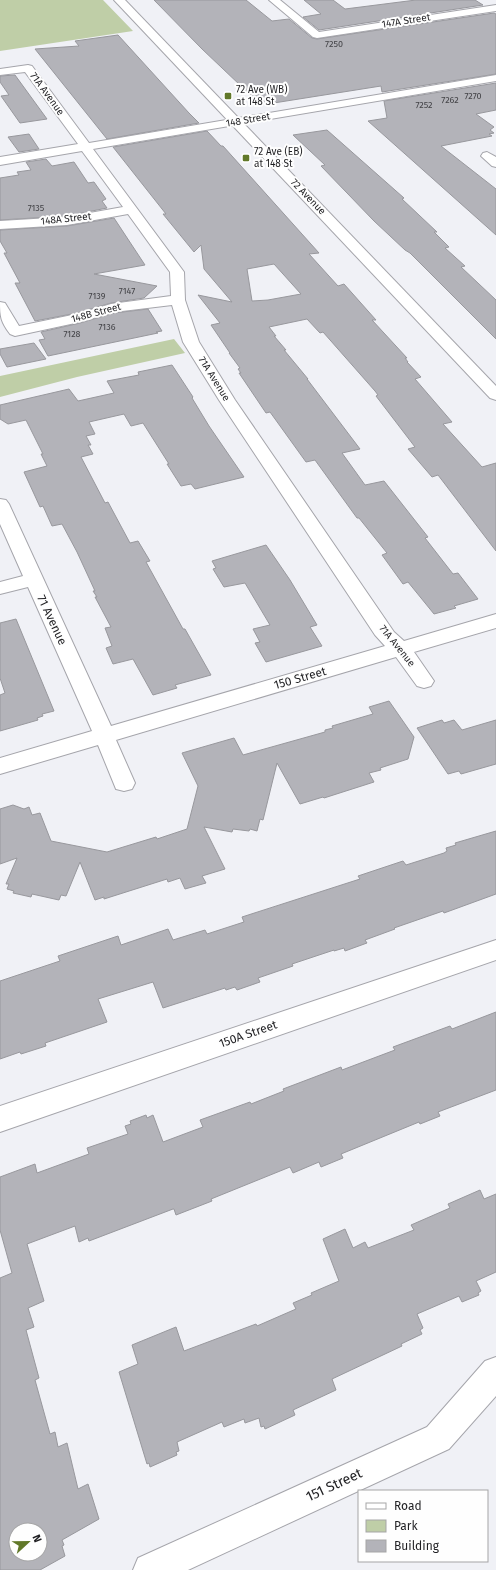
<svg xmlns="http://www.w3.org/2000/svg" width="496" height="1570" font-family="'Fira Sans',sans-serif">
	<rect width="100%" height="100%" fill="#f0f1f6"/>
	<!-- green -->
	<path fill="#bfcea7" d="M0 0H103L133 31 0 51Z
		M174 339 185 353 77 377 0 397V376Z"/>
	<!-- building -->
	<path fill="#b3b3b9" stroke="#98989d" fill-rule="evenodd" d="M154 0H246L272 21 289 19 312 38 317 39 494 13 496 14V74L382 92 381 86 261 105 202 49Z
		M304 0H333L345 9 416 0H475L483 5 319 30 303 17 321 14Z
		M118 35 189 113 199 123 107 139 35 49 79 46 75 41Z
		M15 75 47 119 20 123 1 96 9 95 0 82V76Z
		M496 83V110L476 114 494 127 490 130 494 133 489 134 492 136 441 146 496 189V235L368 121 387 118 384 101Z
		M327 130 404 198 402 199 437 232H434L449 247 445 248 465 266 461 267 496 300V339L410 253 405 250 374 221 321 166 325 165 293 135Z
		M207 131 221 146H223L319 253 309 254 338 286 344 284 376 320H372L407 358H405L408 362H407L421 377 415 379 452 422 443 424 482 467 496 463V551L438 475 432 477 408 449 415 447 376 396 378 395 375 391 323 332 320 333 307 319 269 327 276 336H274L286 350H284L308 379H307L360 449 342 453 365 485 384 481 428 537 425 538 453 574 458 573 478 599 454 606 456 608 434 614 408 582 403 584 382 555 387 553 359 518H357L315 460 306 462 270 412 266 413 239 373H241L238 369 240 368 229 353H230L211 325 220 323 198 295 232 302 204 269 201 245 194 252 163 214H166L113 147ZM274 264 301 294 268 300 252 301 247 269Z
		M29 134 39 149 19 152 8 137Z
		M46 159 52 166 74 162 88 183 94 182 106 199 102 201 107 208 67 216 0 220V178L19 175 17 172 31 170 26 162Z
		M114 218 145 265 94 274 157 286 144 298 111 303 77 313 35 321 15 283H20L4 253H7L0 241V230L67 226Z
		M148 309 162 331 156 332 158 333 48 356 39 340 45 339 41 332 80 323 114 313Z
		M34 343 46 359 7 367 0 354V349Z
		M172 365 193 397 192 398 209 426 244 477 195 489 191 484 181 486 167 464H169L143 423 131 426 124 414 89 422 95 434 86 436 91 445H88L93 454 81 457 105 503 108 502 130 543 138 541 150 561 146 562 183 629H185L211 675 175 685 177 688 153 695 133 659 113 664 106 648 112 646 105 628 111 627 95 597H97L93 591H95L77 552 62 524 52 526 43 506 40 507 24 472 47 466 41 454H43L26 420 8 424 0 419V405L69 389 78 401 114 393 107 381 139 375 138 372Z
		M266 545 290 580 317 625 310 627 322 646 266 662 255 643 260 642 253 629 270 625 245 583 224 587 213 569 216 568 212 561Z
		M16 619 54 711 42 714 43 716 37 718 38 720 0 731V695L5 693 0 678V623Z
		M389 701 414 737 408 759 380 768 381 770 369 773 374 782 324 798 323 797 300 804 277 763 263 820 260 819 257 831 250 829 249 831 233 829 232 832 204 827 225 869 202 876 206 883 185 889 180 878 168 882 167 879 104 899V897L95 900 80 862 66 896 61 895 59 900 32 894 31 897 13 893 14 891 7 889 9 884H6L17 858 0 864V809L13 805 24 809 29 807 32 815 40 813 51 841 107 852 156 837 157 839 187 829 198 786 182 753 234 738 243 755 325 732V730L333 728 332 726 373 714 369 707Z
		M442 720 444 723 454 720 462 730 496 720V764L461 774 459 771 448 774 417 728Z
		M496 831V894L444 913 443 911 394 928 395 929 365 940 367 943 345 951 344 948 334 951V950L292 964 293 966 258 978 260 982 237 990 235 987 226 990 225 988 163 1008 153 982 98 999 107 1022 45 1043 46 1046 21 1054 20 1052 0 1059V981L60 961 58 956 118 936 121 945 168 929 173 940 205 930 207 934 244 922 242 917 360 879 358 876 403 861 406 865 444 853 447 851 446 848 456 845 455 843Z
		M496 1012V1090L438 1112 440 1116 420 1124 419 1122 341 1154 343 1158 321 1167 319 1162 293 1173 290 1167 211 1199 212 1201 176 1215 174 1209H173L89 1241 88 1238 79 1242 75 1226 27 1244 44 1301 28 1308 34 1327 26 1330 39 1378 35 1380 50 1434 55 1432 58 1447 67 1443 78 1489 88 1484 99 1519 62 1540 64 1545 62 1546 65 1556 40 1570H0V1278L12 1273 0 1230V1177L35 1164 37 1173 89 1154 87 1148 128 1134 125 1126 131 1124 130 1121 146 1115 147 1118 153 1115 163 1142 203 1127 200 1120 250 1102 251 1104 284 1091 283 1089 341 1067 342 1070 395 1050 393 1047 450 1026 452 1029ZM16 1530H40V1554H16Z
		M480 1190 484 1199 496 1194V1272L476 1281 481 1291 478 1293 479 1295 462 1302 459 1296 417 1314 423 1328 420 1330 422 1334 401 1344 402 1346 332 1379 336 1390 293 1410 295 1415 265 1429 264 1426 261 1427 259 1418 245 1423 244 1419 224 1427 222 1422 177 1442 179 1451 176 1452 177 1455 150 1467 149 1463 147 1464 119 1372 138 1364 132 1345 176 1327 184 1351 256 1324 257 1326 296 1309 293 1303 312 1295 311 1293 339 1281 323 1239 345 1229 353 1248 365 1242 368 1248 414 1230 411 1225 450 1208 448 1204Z"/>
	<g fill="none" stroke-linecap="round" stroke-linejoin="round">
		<defs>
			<path id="minor" d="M269 0H280L319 32 496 5V11L317 38 313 37Z
				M28 65 32 66 89 143 496 75V81L93 149 184 272 185 300 199 342 235 400 394 632 404 641 496 614V628L414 652 434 681 431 686 424 688 417 686 396 657 116 740 135 783 132 789 124 791 116 789 98 745 0 774V758L92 731 28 587 0 594V582L23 576 0 524V499L6 500 9 504 111 726 385 646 375 635 219 400 183 342 172 305 114 312 80 322 15 336 10 334C1 322 0 317 0 302L5 303 19 326 77 314 111 304 171 296 170 272 128 214 67 225 0 229V221L67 217 123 207 82 151 0 165V157L78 144 25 72 0 75V69Z
				M487 152 496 157V167L492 166 481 156 483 153Z
				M496 940V960L0 1132V1106Z
				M496 1357V1396L449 1449 188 1570H133L138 1558 427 1427 485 1361Z"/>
			<path id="major" d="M114 0H125L496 386V400L490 398Z"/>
		</defs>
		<!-- minor casing -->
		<use href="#minor" stroke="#a5a5ab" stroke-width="2"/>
		<!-- major casing -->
		<use href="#major" stroke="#a5a5ab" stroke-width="2"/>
		<!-- minor -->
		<use href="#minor" fill="#fff" fill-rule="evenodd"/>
		<!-- major -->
		<use href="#major" fill="#fff" fill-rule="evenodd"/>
	</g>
	<!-- markers -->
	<g fill="#617829" stroke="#fefefe" stroke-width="1.5">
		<rect x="224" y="92" width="8" height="8" rx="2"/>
		<rect x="242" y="154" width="8" height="8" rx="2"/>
	</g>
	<g text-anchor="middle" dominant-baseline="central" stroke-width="4" stroke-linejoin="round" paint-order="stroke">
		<!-- far-number labels -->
		<g font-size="9" fill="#444448">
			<text x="334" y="44">7250</text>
			<text x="473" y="96">7270</text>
			<text x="450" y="100">7262</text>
			<text x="424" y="105">7252</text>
			<text x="36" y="208">7135</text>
			<text x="127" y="291">7147</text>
			<text x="97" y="296">7139</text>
			<text x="107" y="327">7136</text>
			<text x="72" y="334">7128</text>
		</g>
		<!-- far-street labels -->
		<g font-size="10" fill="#1f1f22" stroke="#fefefe">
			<text transform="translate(406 21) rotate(-9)">147A Street</text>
			<text transform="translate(47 94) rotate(54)">71A Avenue</text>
			<text transform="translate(248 120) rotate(-10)">148 Street</text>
			<text transform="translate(308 197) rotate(46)">72 Avenue</text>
			<text transform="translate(66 219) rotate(-6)">148A Street</text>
			<text transform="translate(96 313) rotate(-15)">148B Street</text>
			<text transform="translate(214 379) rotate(58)">71A Avenue</text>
			<text transform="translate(397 646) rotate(51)">71A Avenue</text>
		</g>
		<!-- far-poi labels -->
		<g font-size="10" fill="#1f1f22" stroke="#fefefe" text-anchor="start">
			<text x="236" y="90">72 Ave (WB)<tspan x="236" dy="12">at 148 St</tspan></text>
			<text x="254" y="152">72 Ave (EB)<tspan x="254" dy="12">at 148 St</tspan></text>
		</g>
		<!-- street labels -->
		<g font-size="12" fill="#1f1f22" stroke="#fefefe">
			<text transform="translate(52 620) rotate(65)">71 Avenue</text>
			<text transform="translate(300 678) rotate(-16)">150 Street</text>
			<text transform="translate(248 1034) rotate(-19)">150A Street</text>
		</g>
		<!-- near-street labels -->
		<g font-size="14" fill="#1f1f22" stroke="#fefefe">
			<text transform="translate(334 1485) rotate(-25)">151 Street</text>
		</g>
	</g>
	<!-- legend -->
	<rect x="358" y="1490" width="130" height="72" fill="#fefefe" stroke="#a5a5a6"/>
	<rect x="366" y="1503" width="20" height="6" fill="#ffffff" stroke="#a5a5a6"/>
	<text x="394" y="1510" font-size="12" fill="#1f1f22">Road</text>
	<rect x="366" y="1520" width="20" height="12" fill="#bfcea7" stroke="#a5a5a6"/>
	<text x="394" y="1530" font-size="12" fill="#1f1f22">Park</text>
	<rect x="366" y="1540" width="20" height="12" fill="#b3b3b9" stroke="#a5a5a6"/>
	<text x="394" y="1550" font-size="12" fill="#1f1f22">Building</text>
	<!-- north arrow -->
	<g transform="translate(28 1542) rotate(68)"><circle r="19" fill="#fefefe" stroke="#a5a5a6"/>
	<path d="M0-3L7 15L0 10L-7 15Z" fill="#617829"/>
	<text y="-6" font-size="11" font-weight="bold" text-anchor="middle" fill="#1f1f22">N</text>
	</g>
</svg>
